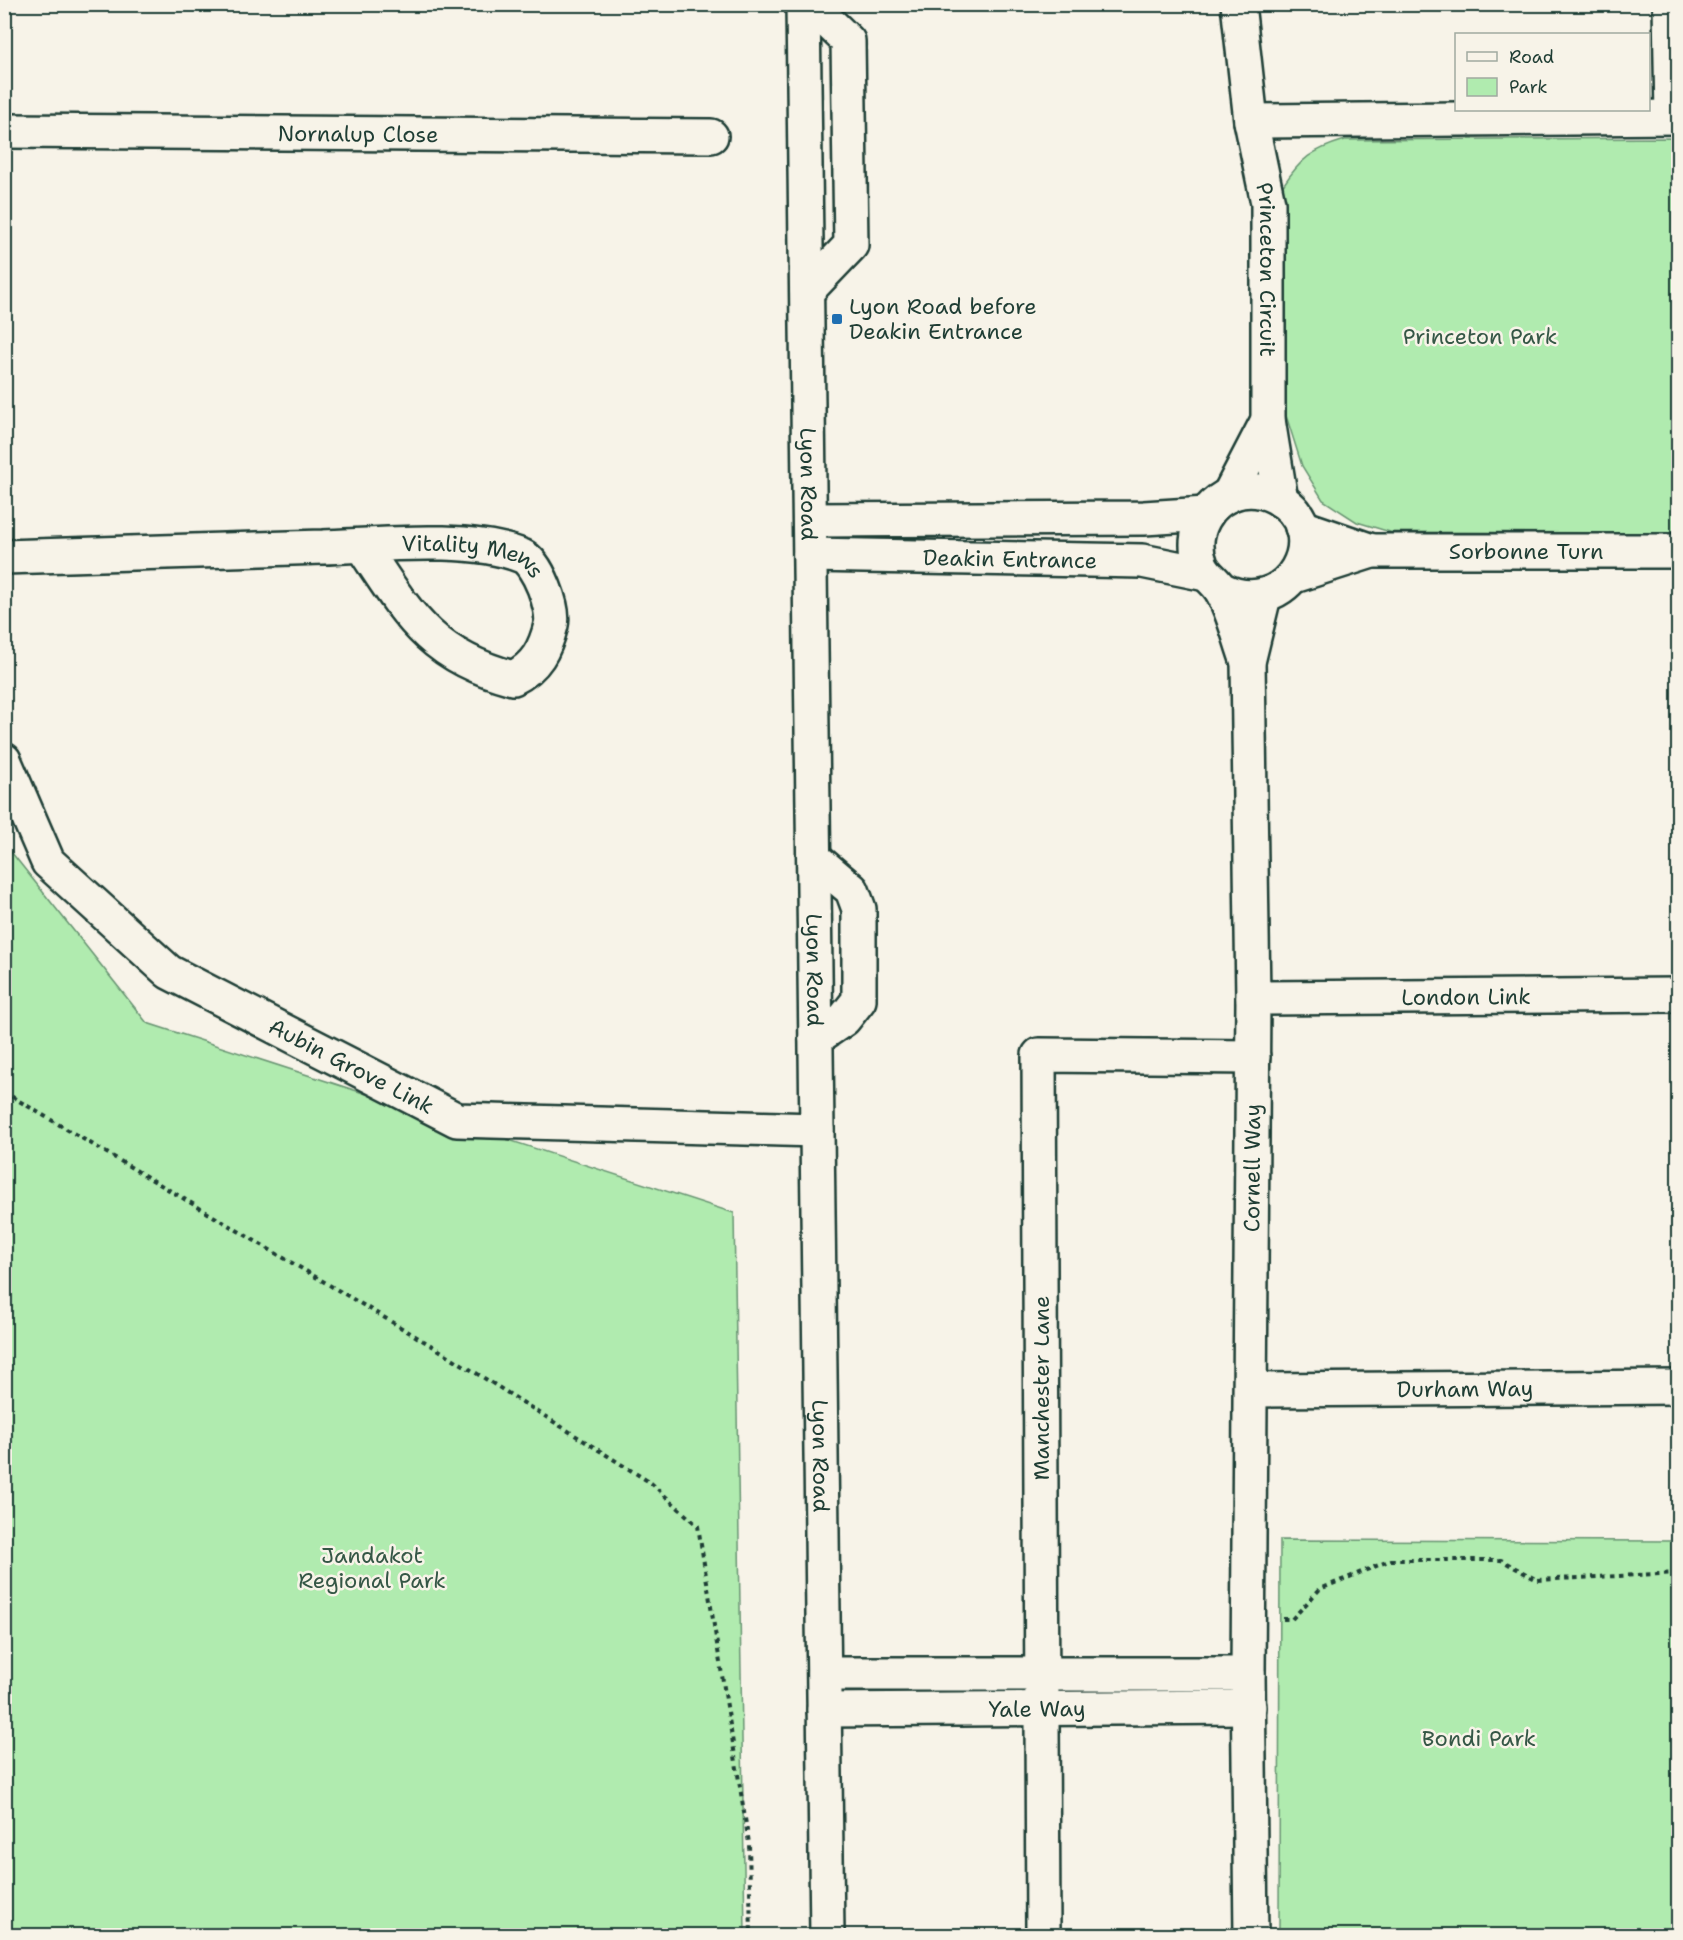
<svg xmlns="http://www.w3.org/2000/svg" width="1683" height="1940" font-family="'Shantell Sans',sans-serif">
	<rect width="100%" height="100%" fill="#f7f3e8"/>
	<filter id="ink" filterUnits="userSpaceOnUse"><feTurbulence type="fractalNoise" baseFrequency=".0167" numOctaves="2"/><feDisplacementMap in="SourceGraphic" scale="12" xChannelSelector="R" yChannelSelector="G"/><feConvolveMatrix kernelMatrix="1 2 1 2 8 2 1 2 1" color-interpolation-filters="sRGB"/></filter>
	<g filter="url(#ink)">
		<!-- green -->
		<path fill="#b0ebaf" stroke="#689472" stroke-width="1.5" d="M1678 138V533L1390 532 1357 522 1323 500 1302 466 1283 406 1282 187C1301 158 1312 150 1345 140Z
			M4 843 147 1023 734 1213 745 1935H5Z
			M1280 1540 1678 1541V1935H1279Z"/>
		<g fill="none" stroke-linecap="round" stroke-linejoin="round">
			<defs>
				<g id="minor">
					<path id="s1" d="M803 4 827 1936"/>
					<path id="s2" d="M1238 4 1251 121 1268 203V420L1281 500"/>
					<path d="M1670 4 1672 117"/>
					<path d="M1251 121 1678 117"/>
					<path id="s3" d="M4 131 711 136"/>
					<path d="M807 291 851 245 848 41 810 4"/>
					<path d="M1229 495 1268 420"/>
					<path d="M811 520 1144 518 1206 514"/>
					<path d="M1302 527 1372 551"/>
					<path id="s4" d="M810 555 1142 561 1206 574"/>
					<path id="s5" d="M4 557C111 553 217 550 323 547 380 545 470 535 522 556 538 563 555 609 551 625 545 649 536 667 513 678 429 656 407 613 362 546"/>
					<path id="s6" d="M1294 576 1372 551H1678"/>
					<path d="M1221 589C1288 624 1339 531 1276 497 1265 491 1253 489 1241 491 1208 498 1188 533 1201 565 1206 576 1215 580 1221 590 1233 609 1240 641 1248 662"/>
					<path id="s7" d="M4 760 48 862 169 972 457 1120 817 1130"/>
					<path d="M814 858 852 890 859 909V1000L844 1019 816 1038"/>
					<path id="s8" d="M1253 998 1678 995"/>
					<path id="s9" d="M1252 1390 1678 1387"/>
					<path d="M824 1674H1248"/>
					<path id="s10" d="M824 1710 1249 1707"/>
					<path d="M1043 1936 1039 1055 1253 1057"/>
					<path id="s11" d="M1251 1936 1248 1674 1253 998 1248 662 1264 596"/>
				</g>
			</defs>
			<!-- minor casing -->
			<use href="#minor" stroke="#1f3d34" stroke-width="38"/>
			<!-- path -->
			<path stroke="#1f3d34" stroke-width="4" stroke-dasharray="4.5 4.5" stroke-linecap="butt" d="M4 1092 449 1356 651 1483 698 1526 749 1843 751 1936
				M1283 1619H1292L1320 1589 1391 1560H1501L1537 1580 1678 1573"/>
			<!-- minor -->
			<use href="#minor" stroke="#f7f3e8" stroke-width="33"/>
		</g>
	</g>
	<!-- markers -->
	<rect fill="#1f6fb2" stroke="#f7f3e8" stroke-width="2" x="831" y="313" width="12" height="12" rx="3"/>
	<g text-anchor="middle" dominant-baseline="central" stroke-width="5" stroke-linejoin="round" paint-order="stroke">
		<!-- street labels -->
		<g font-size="22" fill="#1f3d34" stroke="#f7f3e8">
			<text stroke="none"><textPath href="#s3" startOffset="354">Nornalup Close</textPath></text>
			<text stroke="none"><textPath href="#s2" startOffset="268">Princeton Circuit</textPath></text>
			<text stroke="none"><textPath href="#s1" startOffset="480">Lyon Road</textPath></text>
			<text stroke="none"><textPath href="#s6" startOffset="236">Sorbonne Turn</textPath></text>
			<text stroke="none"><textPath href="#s4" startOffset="200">Deakin Entrance</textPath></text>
			<text stroke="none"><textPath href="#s5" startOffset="472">Vitality Mews</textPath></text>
			<text stroke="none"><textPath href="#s1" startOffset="966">Lyon Road</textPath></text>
			<text stroke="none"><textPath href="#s8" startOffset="213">London Link</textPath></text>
			<text stroke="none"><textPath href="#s7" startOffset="480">Aubin Grove Link</textPath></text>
			<text stroke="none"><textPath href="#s11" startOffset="768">Cornell Way</textPath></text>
			<text transform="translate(1041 1388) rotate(-90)">Manchester Lane</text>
			<text stroke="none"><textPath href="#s9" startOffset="213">Durham Way</textPath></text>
			<text stroke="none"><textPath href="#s1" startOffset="1452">Lyon Road</textPath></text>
			<text stroke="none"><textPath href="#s10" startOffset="213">Yale Way</textPath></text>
		</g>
		<!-- poi labels -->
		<g font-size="22" fill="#1f3d34" stroke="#f7f3e8" text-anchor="start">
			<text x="849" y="306">Lyon Road before<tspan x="849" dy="25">Deakin Entrance</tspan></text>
		</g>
		<!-- park labels -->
		<g font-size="22" fill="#355746" stroke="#f7f3e8">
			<text x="1480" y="336">Princeton Park</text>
			<text x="372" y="1555">Jandakot<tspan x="372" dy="25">Regional Park</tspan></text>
			<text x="1479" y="1738">Bondi Park</text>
		</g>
	</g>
	<!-- margin -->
	<rect width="1683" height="1940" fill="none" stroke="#f7f3e8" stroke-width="24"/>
	<rect x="12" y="12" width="1659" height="1916" fill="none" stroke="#1f3d34" stroke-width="2" filter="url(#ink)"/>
	<!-- legend -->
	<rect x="1455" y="33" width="195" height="78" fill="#f7f3e8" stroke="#a1aaa0" stroke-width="1.5"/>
	<rect x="1467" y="52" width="30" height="9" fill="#f7f3e8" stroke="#a1aaa0" stroke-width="1.5"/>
	<text x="1509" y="63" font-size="18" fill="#1f3d34">Road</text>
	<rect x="1467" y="78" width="30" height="18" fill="#b0ebaf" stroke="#a1aaa0" stroke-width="1.5"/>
	<text x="1509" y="93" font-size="18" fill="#1f3d34">Park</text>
</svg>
